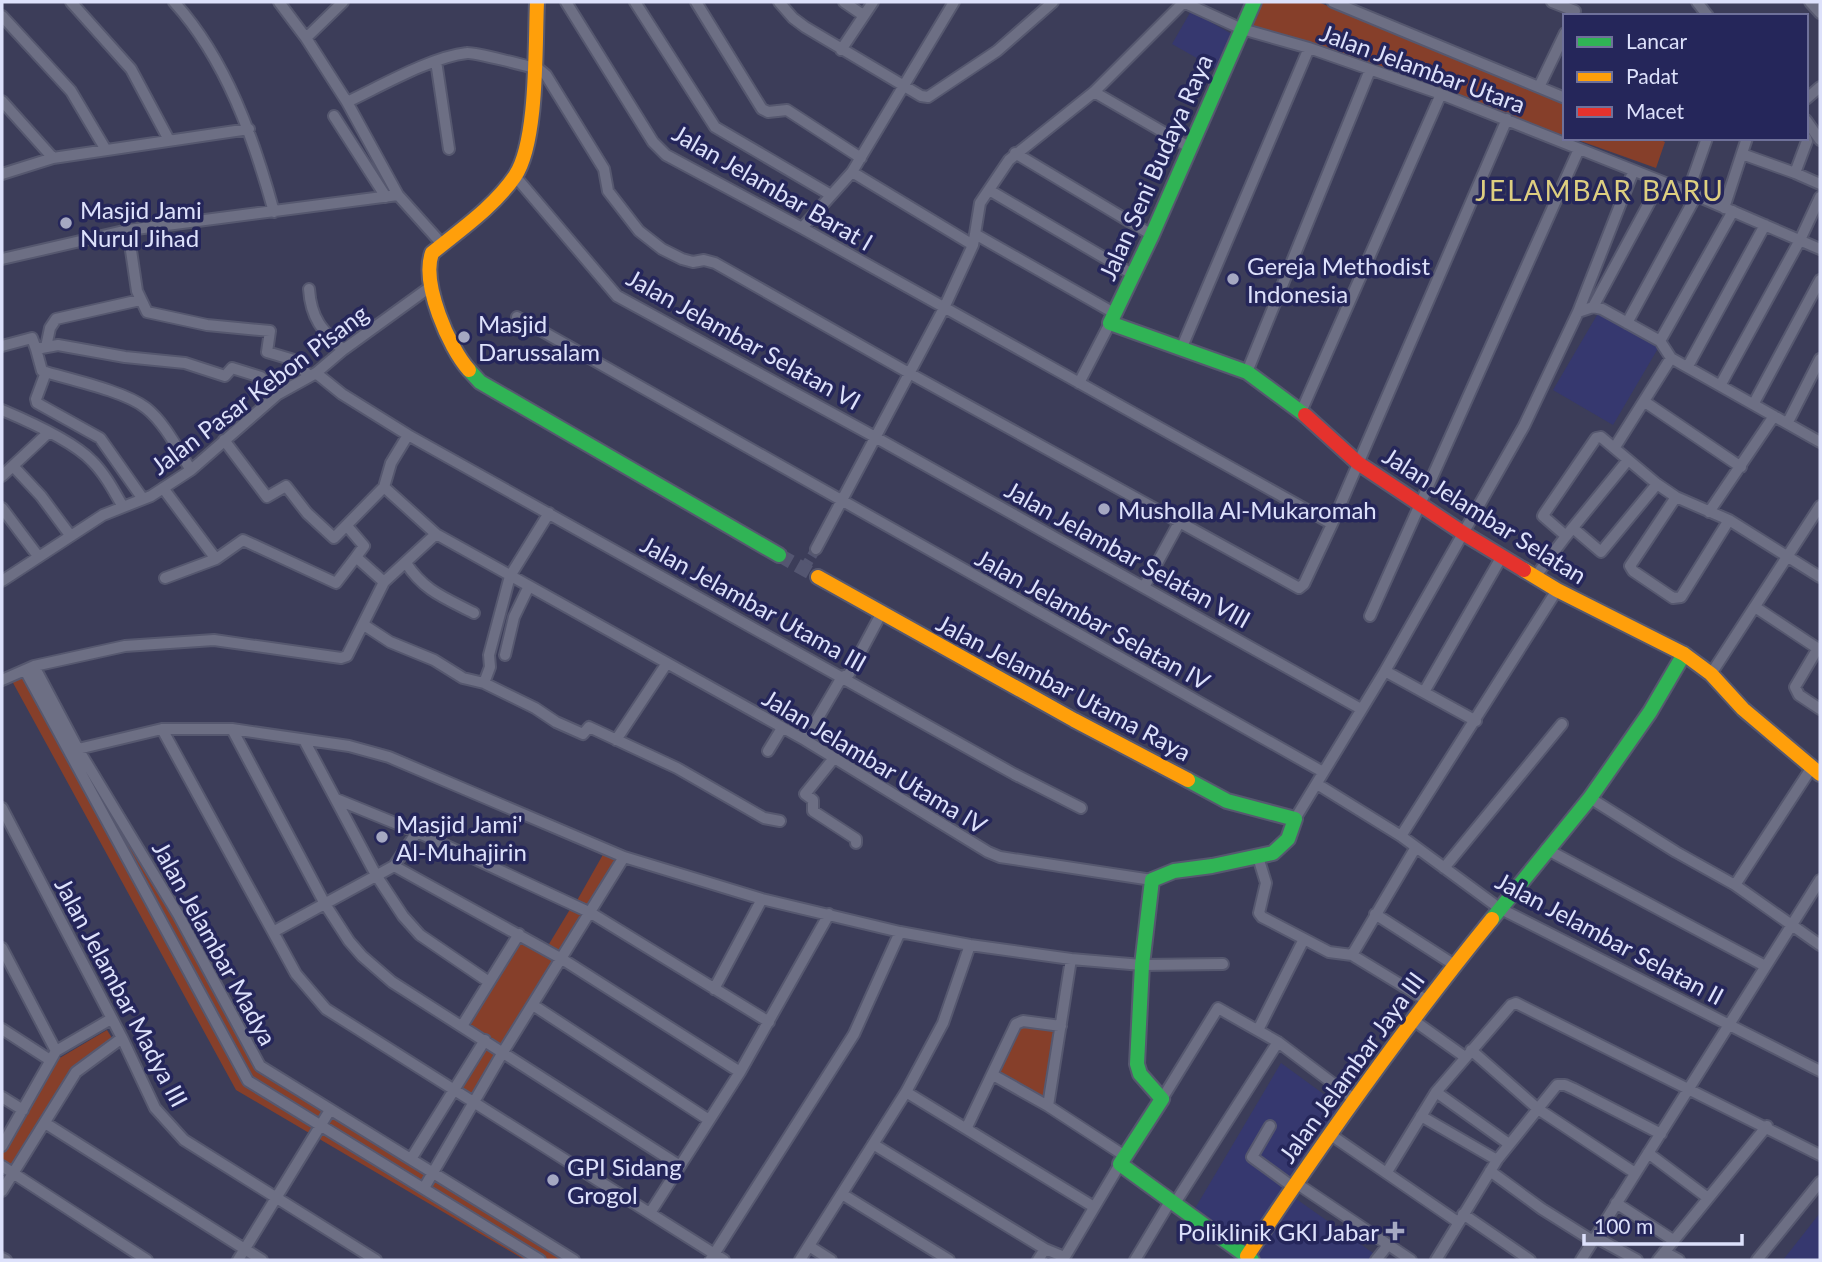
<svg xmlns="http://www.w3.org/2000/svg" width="1822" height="1262" font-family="Lato,sans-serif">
	<rect width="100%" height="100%" fill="#3c3d59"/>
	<!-- built -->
	<path fill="#36386f" d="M1191 11 1237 37 1218 70 1172 44Z
		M1600 310 1660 345 1613 425 1553 390Z
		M1281 1063 1351 1114 1292 1196 1383 1260H1245L1187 1222Z
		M1820 1213V1260H1783Z"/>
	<!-- green -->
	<path fill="#863f2a" d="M1258 2H1318L1565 101V136L1248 25Z
		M1572 138H1657L1665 142 1656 168Z
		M37 666 266 1065 575 1260H525L236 1090 12 681Z
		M605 851 622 858 591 911 575 904Z
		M572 906 588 914 561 958 546 949Z
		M519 936 560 960 505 1048 465 1025Z
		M1019 1022 1060 1029 1046 1100 999 1074Z
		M107 1030 112 1038 74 1069 12 1170 2 1163V1151L58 1059Z
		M486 1041 501 1052 474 1101 456 1088Z"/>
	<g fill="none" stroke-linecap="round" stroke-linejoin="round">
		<!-- street-tunnel -->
		<path stroke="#545671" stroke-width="10" stroke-dasharray="10 5" stroke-linecap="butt" d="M804 569 816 549"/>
		<!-- secondary-tunnel -->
		<path stroke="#545671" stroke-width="14" stroke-dasharray="14 7" stroke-linecap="butt" d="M779 555 818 577"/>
		<defs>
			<path id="street" d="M71 2 131 69 169 140
				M174 2C226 59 254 139 274 212
				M279 2 306 38 347 102 398 195 442 244
				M566 2 653 142 666 155 802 228 1332 524
				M635 2 715 127 831 195
				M696 2 762 109 768 112 787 110 861 158
				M779 2 793 18 805 27 921 96 928 97 997 51 1053 2
				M844 2 863 15
				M1183 2 1242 29 1309 48 1441 94 1688 192 1820 249
				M1333 2 1565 98
				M1552 2 1575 11
				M1697 2 1708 16
				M1810 2 1820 13
				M2 16 71 91 106 150
				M306 38 343 2
				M841 50 873 2
				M436 61 449 149
				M1539 87 1565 33
				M1094 92 1189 147
				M1806 99 1820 87
				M2 101 53 158
				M347 102C381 86 431 57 467 53 474 52 532 67 540 70L546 75 604 169 608 191 639 231 662 249 682 259 693 262 704 260 715 263 909 373 1299 588 1304 584 1332 524 1507 119
				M334 116 386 197
				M1806 120 1820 140
				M1015 153 1152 235
				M1742 154 1795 173 1820 184
				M852 172 973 245
				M1795 173 1807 141 1806 138
				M2 174 53 158 249 129
				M515 176 617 296 866 432 1361 709
				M989 190 1132 274
				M1688 192 1707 138
				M1724 208 1747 138
				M802 228 852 172 954 2
				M128 230 137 291 147 312 207 325 270 331 267 352 294 360 309 376
				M975 234 980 203 1009 160 1094 92 1184 2
				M2 259 128 230 398 195
				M309 289C311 319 322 330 343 350
				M1593 307 1660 183
				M1578 312 1593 307 1602 309 1660 341 1671 358 1820 442
				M517 317 1323 772
				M1627 323 1696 196
				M1660 341 1733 211
				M2 346 32 338 36 349 58 345 125 357 185 363 225 376 232 368 261 377 278 394
				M46 347 50 328 56 319 140 300
				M1182 347 1309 48
				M36 349 42 371C68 379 125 391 146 408 165 423 178 450 191 470
				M1688 366 1765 225
				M46 372 36 399 37 403 100 438 143 499
				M1247 372 1370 70
				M316 373 342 394 408 435 1014 774 1081 808
				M1079 383 1110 323
				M1721 384 1800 240 1820 197
				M1645 402 1741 467
				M1754 403 1820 280
				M2 410C28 421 73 441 92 461 105 474 114 491 123 507
				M1301 412 1441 94
				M1788 422 1820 359
				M224 440 267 497 286 486 307 513 334 538 384 487 391 463 408 435
				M1615 447 1671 358
				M13 466 41 496 70 535
				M2 476 48 433
				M384 487 436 534 805 740 988 852 1000 857 1152 880
				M163 488 216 559
				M1676 497 1630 566 1633 571 1673 598 1681 597 1729 520
				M2 508 38 556
				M1709 512 1774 416
				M347 526 364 546 356 557 384 582
				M1574 529 1601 552 1657 484
				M1566 536 1543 516 1544 514 1596 438 1601 437 1657 484 1676 497 1729 520 1820 577
				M816 549 944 308 973 245 975 234 1114 313
				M406 563C424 591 445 598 474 613
				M1535 577 1566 536 1628 460
				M165 578 216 559 243 540 336 583 356 557
				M2 581 103 515 151 496 191 470 278 394 316 373 343 350 430 287
				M1144 587 1180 521
				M1755 607 1820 650
				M1370 616 1579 149
				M364 625 390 642 434 660 463 678 484 683 535 708 556 722 583 734 589 727 677 768 764 818 780 821
				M1818 648 1795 687 1799 695 1820 709
				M505 655 514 617 529 586
				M34 666 78 749 179 916 260 1066 574 1260
				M25 670 248 1081 540 1260
				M1385 671 1476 721
				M1711 674 1820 506
				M2 680 34 666 125 646 214 640 341 658 347 656 384 582 436 534
				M484 683 490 667 489 655 510 576 549 513
				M1424 692 1502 556
				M162 729 296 974 326 1009 724 1260
				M232 729 325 904 349 941 362 956 392 982 680 1166
				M304 740 376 875 403 916 420 935 489 982
				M616 740 667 663
				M805 740 842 677 849 674 881 614
				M78 749 162 729H232L349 746 389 757 624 857 762 899 900 932 970 945 1071 959 1142 965 1223 964
				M768 751 782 728
				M834 758 805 794 813 800V811L856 839V843
				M1317 784 1401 836 1499 908 1820 1071
				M1590 798 1676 852 1735 885 1820 945
				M336 799 417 832 591 913 769 1022
				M2 808 122 1038 155 1108 184 1140 376 1260
				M1295 819 1385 671 1524 426 1578 312 1633 172
				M1401 836 1557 590
				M1546 849 1765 966
				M1258 857 1266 883 1259 913 1262 917 1329 952 1352 955 1426 1000
				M394 866 562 959 740 1072
				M1444 868 1562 724
				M1735 885 1812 767
				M1375 914 1453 964
				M273 932 394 866 417 832
				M2 948 56 1051
				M1352 955 1416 847
				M714 989 762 899
				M533 1005 709 1120
				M1413 1020 1465 1057
				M462 1026 519 934
				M2 1029 50 1060
				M1258 1030 1304 939
				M1471 1050 1538 1109 1635 1173
				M993 1075 1048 1106 1125 1156
				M906 1092 1094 1207
				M1436 1092 1509 1144
				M2 1097 23 1110
				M1162 1099 1218 1008 1278 1042 1355 1100
				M1048 1106 1071 959
				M1421 1116 1497 1160
				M45 1123 262 1260
				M1270 1126 1252 1157 1293 1187
				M967 1127 1016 1024 1023 1021 1061 1026
				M1331 1135 1458 1222
				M873 1144 1045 1249
				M2 1146 56 1051 111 1019
				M1648 1153 1708 1198
				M411 1159 485 1040
				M2 1166 147 1260
				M1490 1171 1542 1209 1593 1241
				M1387 1172 1436 1092 1511 1005 1516 1003 1820 1155
				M1296 1183 1411 1260
				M424 1188 503 1052 624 857
				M2 1191 76 1072 122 1038
				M842 1194 949 1260
				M1175 1203 1278 1042
				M1616 1203 1673 1240
				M650 1213 740 1072 829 914
				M1463 1214 1530 1260
				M1595 1237 1637 1260
				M809 1246 831 1260
				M1664 1252 1679 1260
				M2 1258 6 1260
				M711 1259 854 1034 900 932
				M238 1260 330 1110
				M800 1260 906 1092 943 1023 970 945
				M1038 1260 1045 1249 1062 1256 1066 1255 1120 1164
				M1135 1260 1171 1200
				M1376 1260 1388 1245
				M1436 1260 1497 1160 1557 1085H1565L1574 1089 1661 1134
				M1581 1260 1820 880
				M1658 1260 1767 1126
				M1757 1260 1820 1182"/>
			<path id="fast" d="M1254 2 1152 235 1110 323 1247 372 1305 415
				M469 370 480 382 779 555
				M1188 780 1227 801 1295 819 1288 839 1273 853 1212 866 1174 871 1152 880 1142 965 1137 1064 1140 1074 1162 1099 1120 1164 1252 1260
				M1492 919 1590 798 1650 712 1684 654"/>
			<path id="slow" d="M469 370C449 348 421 283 432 253 460 230 494 207 515 176 538 142 535 45 537 2
				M1524 570 1557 590 1684 654 1711 674 1743 709 1820 774
				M818 577 1074 720 1188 780
				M1247 1256C1324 1140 1404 1027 1492 919"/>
			<path id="jam" d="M1305 415 1358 463 1463 533 1524 570"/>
		</defs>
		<!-- street casing -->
		<use href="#street" stroke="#56586f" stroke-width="14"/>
		<!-- fast casing -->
		<use href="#fast" stroke="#56586f" stroke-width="18"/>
		<!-- slow casing -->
		<use href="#slow" stroke="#56586f" stroke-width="18"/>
		<!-- jam casing -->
		<use href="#jam" stroke="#56586f" stroke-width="18"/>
		<!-- street -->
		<use href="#street" stroke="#6d6f84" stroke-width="10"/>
		<!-- fast -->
		<use href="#fast" stroke="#30b455" stroke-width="14"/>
		<!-- slow -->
		<use href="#slow" stroke="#ff9f0a" stroke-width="14"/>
		<!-- jam -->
		<use href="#jam" stroke="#e5322d" stroke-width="14"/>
	</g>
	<!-- markers -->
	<g fill="#a5a8c2" stroke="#25265a" stroke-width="2.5">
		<circle cx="66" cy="223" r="7"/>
		<circle cx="1233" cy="279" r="7"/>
		<circle cx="464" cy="337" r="7"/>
		<circle cx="1104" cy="509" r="7"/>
		<circle cx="382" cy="837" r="7"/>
		<circle cx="553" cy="1180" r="7"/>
		<path d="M1391.5 1220.5h7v7h7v7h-7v7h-7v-7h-7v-7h7z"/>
	</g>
	<g text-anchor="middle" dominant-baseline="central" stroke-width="7" stroke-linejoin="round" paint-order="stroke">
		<!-- street labels -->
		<g font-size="24" fill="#dde1fb" stroke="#25265a">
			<text transform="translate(1423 68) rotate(20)">Jalan Jelambar Utara</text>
			<text transform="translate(1155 167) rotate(-66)">Jalan Seni Budaya Raya</text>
			<text transform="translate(773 187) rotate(30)">Jalan Jelambar Barat I</text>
			<text transform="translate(744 339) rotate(29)">Jalan Jelambar Selatan VI</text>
			<text transform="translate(259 389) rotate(-37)">Jalan Pasar Kebon Pisang</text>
			<text transform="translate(1485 515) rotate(32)">Jalan Jelambar Selatan</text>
			<text transform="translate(1128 554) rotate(29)">Jalan Jelambar Selatan VIII</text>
			<text transform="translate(754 603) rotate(29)">Jalan Jelambar Utama III</text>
			<text transform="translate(1093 619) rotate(29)">Jalan Jelambar Selatan IV</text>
			<text transform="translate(1064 687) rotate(28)">Jalan Jelambar Utama Raya</text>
			<text transform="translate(875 761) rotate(31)">Jalan Jelambar Utama IV</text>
			<text transform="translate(1610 938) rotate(28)">Jalan Jelambar Selatan II</text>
			<text transform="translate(215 943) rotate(61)">Jalan Jelambar Madya</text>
			<text transform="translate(122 992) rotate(62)">Jalan Jelambar Madya III</text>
			<text transform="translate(1351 1067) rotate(-54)">Jalan Jelambar Jaya III</text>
		</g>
		<!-- poi labels -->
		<g font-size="24" fill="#dde1fb" stroke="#25265a" text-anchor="start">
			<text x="80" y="209">Masjid Jami<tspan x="80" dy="28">Nurul Jihad</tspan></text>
			<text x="1247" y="265">Gereja Methodist<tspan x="1247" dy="28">Indonesia</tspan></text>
			<text x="478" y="323">Masjid<tspan x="478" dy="28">Darussalam</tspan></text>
			<text x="1118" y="509">Musholla Al-Mukaromah</text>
			<text x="396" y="823">Masjid Jami'<tspan x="396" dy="28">Al-Muhajirin</tspan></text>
			<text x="567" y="1166">GPI Sidang<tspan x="567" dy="28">Grogol</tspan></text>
			<text x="1379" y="1231" text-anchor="end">Poliklinik GKI Jabar</text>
		</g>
		<!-- quarter labels -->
		<g font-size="28" letter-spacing="2" fill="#ddce80" stroke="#25265a">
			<text x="1600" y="190">JELAMBAR BARU</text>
		</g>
	</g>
	<!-- border -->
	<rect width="1822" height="1262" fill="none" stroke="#dde1fb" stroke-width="7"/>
	<!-- legend -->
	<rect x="1563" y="14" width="245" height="126" fill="#25265a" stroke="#6f719a" stroke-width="2"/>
	<rect x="1577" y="37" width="35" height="10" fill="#30b455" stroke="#6f719a" stroke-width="2"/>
	<text x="1626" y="49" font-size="21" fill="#dde1fb">Lancar</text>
	<rect x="1577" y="72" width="35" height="10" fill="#ff9f0a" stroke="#6f719a" stroke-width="2"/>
	<text x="1626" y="84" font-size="21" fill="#dde1fb">Padat</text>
	<rect x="1577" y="107" width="35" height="10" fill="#e5322d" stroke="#6f719a" stroke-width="2"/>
	<text x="1626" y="119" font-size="21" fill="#dde1fb">Macet</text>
	<!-- scale -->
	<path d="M1584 1234v10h158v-10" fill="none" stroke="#dde1fb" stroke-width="3.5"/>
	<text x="1594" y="1234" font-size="21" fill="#dde1fb" stroke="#25265a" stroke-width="5" paint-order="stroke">100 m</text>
</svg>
